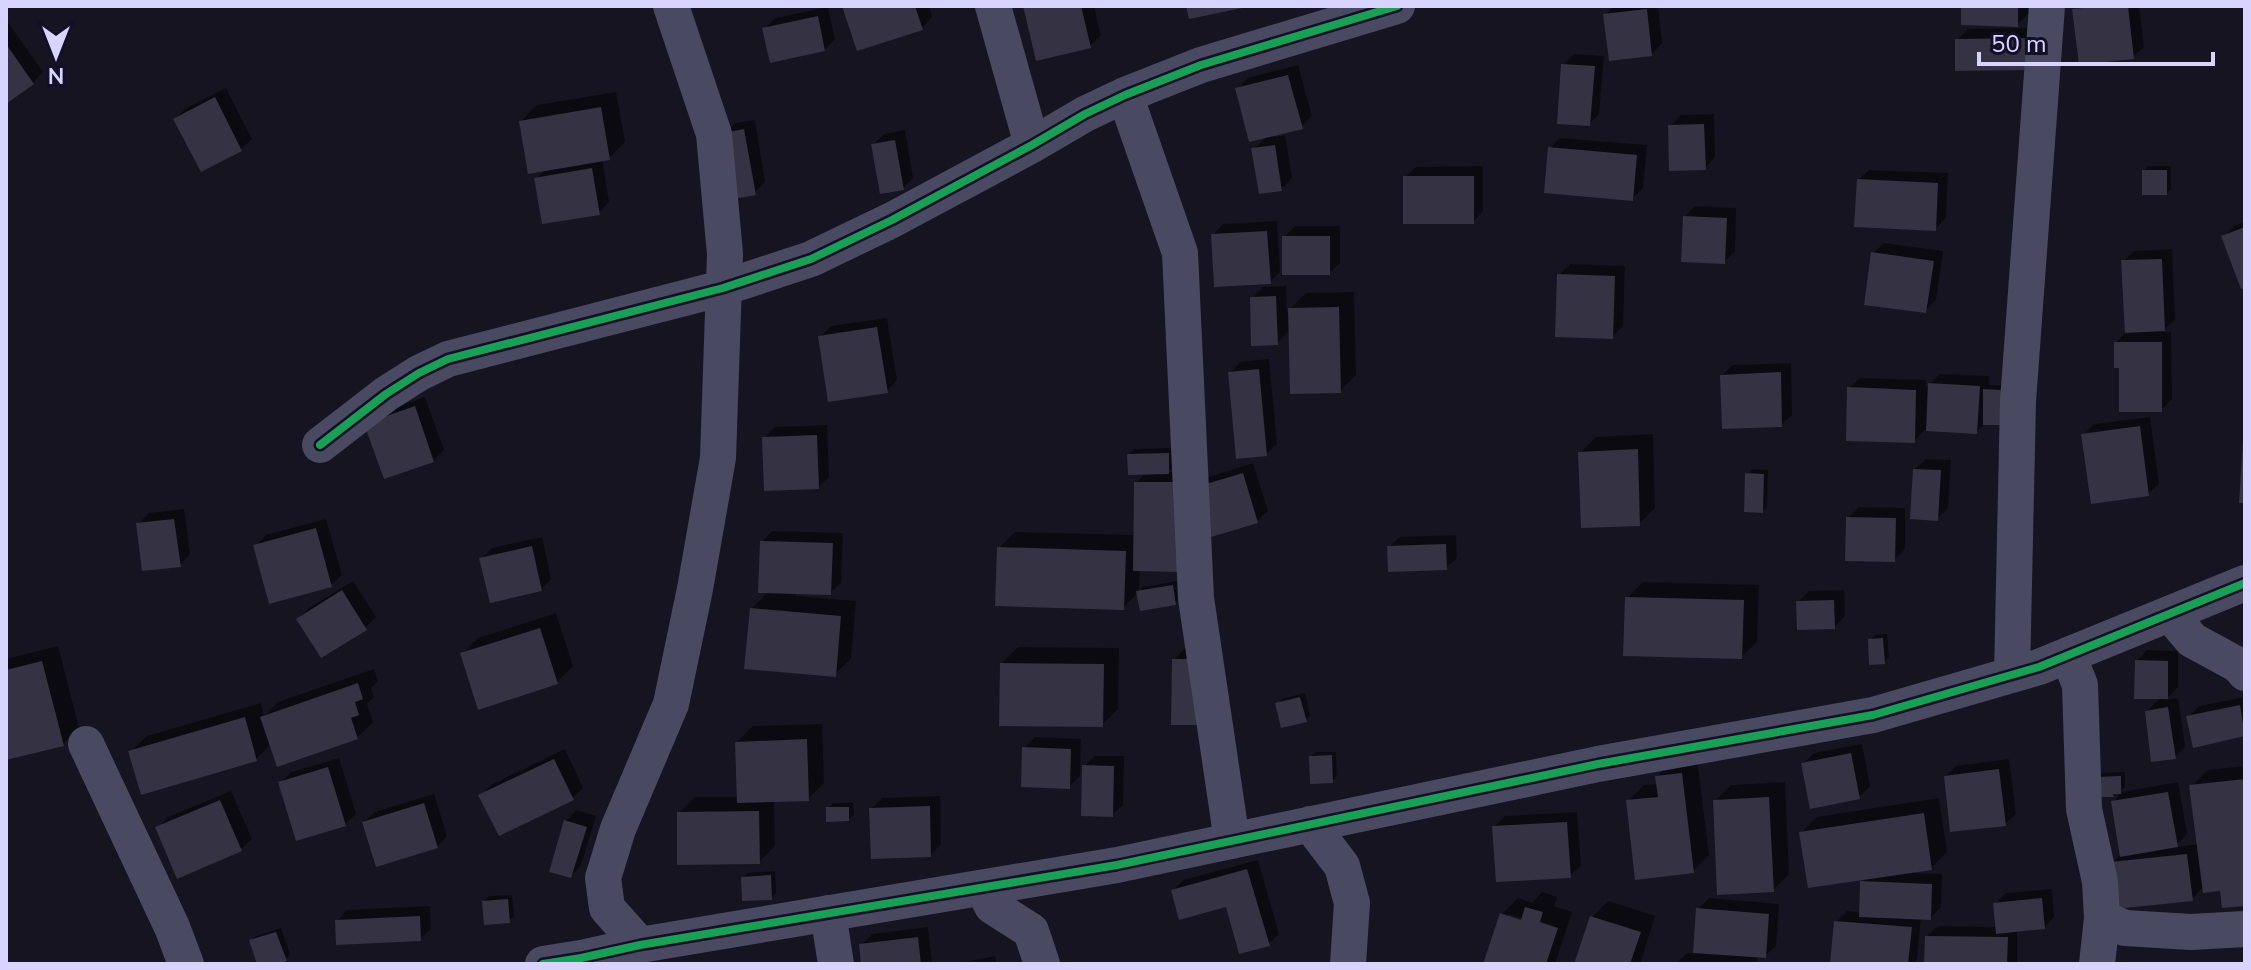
<svg xmlns="http://www.w3.org/2000/svg" width="2251" height="970" font-family="'Nunito Sans',sans-serif">
	<rect width="100%" height="100%" fill="#161421"/>
	<!-- shadow -->
	<path fill="#0007" fill-rule="evenodd" d="M844 6H929L932 17 922 28Z
		M1025 6H1094L1101 35 1090 46Z
		M1614 6H1658L1662 43 1652 54 1605 15Z
		M1963 6H2028V14L2017 25Z
		M2078 6H2139L2144 47 2133 57 2075 10Z
		M828 7 835 39 824 50 765 28 775 18Z
		M7 21 43 72 33 83 6 102Z
		M2042 28V57L1957 40 1968 29Z
		M1574 54 1604 56 1599 114 1589 124 1563 65Z
		M1298 65 1312 116 1301 127 1274 134 1275 137 1285 135 1292 178 1281 189 1254 149 1267 136 1237 89 1248 78Z
		M226 88 252 139 241 149 175 119 186 108Z
		M616 92 625 142 609 158 602 159 609 202 599 213 536 179 546 169 521 121 537 105Z
		M1714 114 1715 157 1705 168 1670 126 1681 115Z
		M755 120 765 182 755 193 725 134 735 123Z
		M905 130 913 178 903 188 873 145 884 134Z
		M1560 138 1647 145 1643 188 1632 199 1550 148Z
		M1483 166V211L1473 222 1405 177 1416 167Z
		M2148 166H2171V189L2166 193 2144 171Z
		M1869 170 1948 173 1946 218 1935 229 1858 180Z
		M1695 206 1736 208 1735 251 1724 262 1685 216Z
		M1277 221 1280 272 1270 282 1213 235 1223 224Z
		M2245 222V286L2224 236 2234 226Z
		M1295 226H1340V263L1329 273 1284 237Z
		M1884 243 1943 251 1936 300 1925 311 1873 253Z
		M2172 249 2175 319 2162 332H2171L2172 399 2161 410 2121 366 2116 343 2126 332 2123 261 2134 251Z
		M1570 264 1625 266 1623 326 1612 337 1559 275Z
		M1286 286 1287 312 1306 293 1354 292 1356 375 1340 391 1290 330 1277 343 1252 298 1263 287Z
		M887 318 897 380 887 391 820 337 831 326Z
		M1269 359 1277 444 1266 454 1230 373 1240 362Z
		M1791 363 1792 415 1781 425 1722 375 1733 365Z
		M1940 374 1989 376V385H2005L1986 423 1976 432 1926 429 1914 441 1849 388 1860 378 1926 380V388Z
		M425 397 444 450 433 461 377 414Z
		M2150 417 2159 484 2148 494 2083 435 2094 424Z
		M827 425 829 477 818 487 764 438 775 427Z
		M1653 434 1655 508 1639 524 1580 453 1596 437Z
		M1173 448V467L1168 472 1192 473 1140 569 1139 591 1143 587 1177 581 1180 599 1175 603 1138 592 1123 608 999 548 1015 532 1135 535 1136 483 1146 472 1129 454 1134 449Z
		M1926 459 1951 460 1948 508 1937 519 1915 469Z
		M1253 463 1268 511 1257 521 1198 487 1209 477Z
		M1752 469 1768 470 1767 507 1762 511 1747 474Z
		M1859 507 1905 508V549L1894 560 1848 518Z
		M184 509 190 554 180 565 138 524 149 513Z
		M326 519 342 575 331 585 255 546 266 535Z
		M772 531 843 533 841 583 830 593 796 592V596L856 601 851 659 835 674 751 609 769 591 762 542Z
		M1456 535 1457 558 1446 568 1389 547 1400 537Z
		M542 537 551 579 541 590 482 558 492 548Z
		M353 581 376 617 365 628 298 619 309 608Z
		M1643 582 1759 585 1757 642 1741 657 1627 598Z
		M1844 590 1845 616 1835 627 1798 602 1809 591Z
		M556 613 573 666 557 682 462 654 478 638Z
		M1887 634 1889 657 1884 662 1870 640 1875 635Z
		M58 646 79 728 63 744 6 758V659Z
		M1018 647 1119 648 1118 709 1102 725 1002 663Z
		M1184 649 1212 650 1210 712 1174 660Z
		M2147 650 2178 651V687L2165 700 2178 698 2185 747 2175 757 2147 711 2161 697 2137 661Z
		M374 669 378 681 371 688 374 697 367 704 373 722 357 738 271 744 256 759 131 751 147 736 261 703 264 716 278 702Z
		M1305 693 1310 715 1306 720 1277 704 1282 699Z
		M2245 697V734L2195 745 2188 717 2199 706Z
		M822 724 824 783 808 799 774 800 775 846 759 862 679 813 695 797H738L737 742 753 726Z
		M1035 737 1081 739 1080 776 1069 787 1024 748Z
		M1862 744 1870 786 1859 797 1803 764 1814 753Z
		M565 749 583 788 573 798 481 796 491 785Z
		M1316 752H1336L1337 776 1332 781 1311 757Z
		M1095 756H1124L1123 805 1112 815 1084 766Z
		M339 758 356 814 345 824 281 783 291 772Z
		M1697 758 1709 855 1693 871 1628 801 1644 785 1658 784 1657 776 1673 760Z
		M2009 759 2016 814 2005 824 1946 776 1956 766Z
		M2245 766V903L2222 889 2204 886 2192 899 2112 863 2122 853 2113 802 2122 792 2178 782 2187 834 2175 847 2199 844 2192 786 2208 770Z
		M2125 772V787L2113 795 2098 777 2103 773Z
		M1785 782 1789 874 1773 890 1715 801 1731 785Z
		M231 791 252 839 241 849 158 828 168 817Z
		M434 794 447 836 437 847 364 822 375 812Z
		M940 796 941 844 931 855 871 809 882 798Z
		M1939 798 1947 852 1931 868 1913 873 1942 874 1941 907 1930 918 1921 917 1917 960 1913 964H1832L1836 922 1847 911 1861 912 1862 882 1867 877 1801 833 1817 817Z
		M833 803H853L854 814 849 819 828 808Z
		M576 810 596 816 581 865 571 876 566 821Z
		M1577 812 1581 865 1570 876 1494 827 1505 816Z
		M1258 860 1279 934 1268 944 1228 905 1173 891 1183 880Z
		M775 871 776 893 771 898 743 878 748 873Z
		M2052 889 2054 917 2044 928 2017 930V964H1926L1927 936 1938 926 1997 927 1995 904 2006 893Z
		M1542 892 1557 897 1554 906 1572 912 1555 964H1485L1502 914 1518 898 1532 903ZM1508 914 1531 921 1529 925 1508 918Z
		M512 895 514 916 509 921 484 901 489 896Z
		M1709 898 1779 904 1776 946 1765 956H1758L1757 964H1676L1687 953H1695L1698 909Z
		M1608 901 1655 916 1640 964H1576L1592 917Z
		M430 906 431 929 420 939 337 921 347 910Z
		M928 927 932 964H863L861 945 872 934Z
		M281 928 290 954 286 959 271 964H259L251 941 256 936Z
		M995 956 997 964H955Z"/>
	<!-- building -->
	<path fill="#343243" d="M842 6H915L923 30 857 51Z
		M1023 6H1081L1091 48 1036 61Z
		M1186 6H1247V7L1189 19Z
		M1961 6H2018V27L1961 25Z
		M2103 6H2128L2134 59 2079 65 2072 9Z
		M1647 9 1652 56 1609 61 1603 14Z
		M818 16 825 51 770 63 762 28Z
		M2032 38V70L1955 71V39Z
		M6 44 34 84 6 104Z
		M1561 64 1595 66 1590 126 1557 124Z
		M1288 75 1303 129 1249 142 1235 88Z
		M215 97 242 151 201 172 173 119Z
		M601 107 610 160 528 174 519 121Z
		M1704 124 1706 170 1669 171 1668 125Z
		M744 129 756 195 734 199 723 133Z
		M895 140 904 190 880 194 871 144Z
		M1275 145 1282 191 1259 194 1251 148Z
		M1548 147 1637 155 1633 201 1544 193Z
		M592 168 600 215 542 224 534 178Z
		M2142 170H2167V195H2142Z
		M1403 176H1474V224H1403Z
		M1857 179 1938 183 1936 231 1854 227Z
		M1683 216 1727 218 1725 264 1681 262Z
		M2245 227V288L2241 289 2221 236Z
		M1267 231 1271 284 1214 287 1211 234Z
		M1282 236H1330V275H1282Z
		M1871 252 1934 261 1926 313 1864 305Z
		M2162 259 2165 331 2125 333 2121 260Z
		M1557 274 1615 276 1613 339 1555 337Z
		M1276 296 1278 345 1251 346 1250 297Z
		M1339 307 1341 393 1290 394 1288 308Z
		M877 327 888 393 828 402 818 336Z
		M2114 342H2162V412H2119V368H2114Z
		M1259 369 1267 456 1236 459 1228 372Z
		M1781 372 1782 427 1722 429 1720 375Z
		M1928 383 1980 386 1977 434 1926 431Z
		M1847 387 1916 390 1915 443 1846 441Z
		M1983 389 2001 390V425H1983Z
		M415 406 434 462 384 479 364 424Z
		M2140 426 2149 496 2091 504 2081 434Z
		M817 435 819 489 764 491 762 437Z
		M2243 440H2245V503H2239Z
		M1638 449 1640 526 1581 528 1578 452Z
		M1169 453V474L1128 475 1127 454Z
		M1913 469 1941 470 1938 521 1910 519Z
		M1243 473 1258 523 1211 537 1196 487Z
		M1745 473 1764 474 1763 513 1744 512Z
		M1134 482H1182L1181 572 1133 571Z
		M1846 517 1896 518 1895 562 1845 561Z
		M174 519 181 567 142 571 136 523Z
		M316 528 332 587 269 604 253 545Z
		M760 541 833 543 831 595 758 593Z
		M1446 544 1447 570 1388 572 1387 546Z
		M532 546 542 591 490 603 479 558Z
		M997 547 1126 551 1124 610 995 606Z
		M1173 585 1176 605 1140 611 1136 591Z
		M342 590 367 630 321 658 296 619Z
		M1625 597 1744 600 1742 659 1623 656Z
		M1834 600 1835 629 1797 630 1796 601Z
		M750 608 841 616 836 677 744 669Z
		M540 628 558 684 478 710 460 653Z
		M1883 638 1885 664 1869 665 1868 639Z
		M1172 659H1202L1200 725H1171Z
		M2135 660 2168 661V699H2134Z
		M42 661 64 746 6 760V670Z
		M1000 663 1104 664 1103 727 999 726Z
		M358 683 363 699 355 702 359 715 351 718 358 739 277 767 260 717Z
		M1300 697 1307 722 1281 728 1275 703Z
		M2240 705 2245 736 2193 748 2186 716Z
		M2168 707 2176 759 2151 762 2145 711Z
		M245 717 257 761 141 795 128 751Z
		M807 739 809 801 737 803 735 742Z
		M1022 747 1071 749 1070 789 1021 787Z
		M1851 753 1860 799 1810 809 1801 763Z
		M1332 755 1333 783 1310 784 1309 756Z
		M554 759 574 800 499 836 478 795Z
		M1082 765 1114 766 1113 817 1081 816Z
		M328 767 346 826 296 841 278 782Z
		M1999 769 2006 826 1950 832 1944 776Z
		M1682 773 1694 873 1635 880 1626 800 1658 797 1655 776Z
		M2121 776V794H2113L2114 797H2097L2096 777Z
		M2245 779V906L2222 908 2220 891 2203 893 2189 785Z
		M2168 792 2178 847 2120 857 2111 801Z
		M1769 797 1774 892 1717 895 1713 800Z
		M220 800 242 851 177 879 155 827Z
		M424 803 438 848 376 867 362 822Z
		M930 806 931 857 871 859 869 808Z
		M826 807H849V821L826 822Z
		M759 811 760 864 677 865V812Z
		M1924 813 1932 870 1808 888 1799 832Z
		M564 820 587 827 571 878 549 872Z
		M1567 822 1571 878 1496 882 1492 826Z
		M2187 854 2193 901 2115 909 2110 862Z
		M1247 869 1270 946 1239 954 1226 907 1179 920 1171 890Z
		M771 875 772 900 742 901 741 877Z
		M1860 881 1932 884 1931 920 1859 917Z
		M2042 898 2045 929 1996 934 1993 903Z
		M508 899 510 923 484 925 482 901Z
		M1525 907 1543 912 1540 922 1558 928 1546 964H1483L1500 913 1521 920Z
		M1696 908 1769 914 1766 958 1693 953Z
		M420 916 421 941 336 945 335 920Z
		M1590 916 1641 932 1630 964H1574Z
		M1834 921 1912 927 1908 964H1830Z
		M276 932 287 961 278 964H257L249 940Z
		M1925 936 2008 937 2007 964H1924Z
		M918 937 921 964H861L859 944Z"/>
	<g fill="none" stroke-linecap="round" stroke-linejoin="round">
		<!-- minor -->
		<path stroke="#4a4962" stroke-width="36" d="M993 6 1032 145
			M1125 95 1180 253 1196 598 1232 841
			M320 445 386 394 419 373 448 359 723 288 811 259 892 220 1032 145 1085 114 1125 95 1201 65 1397 6
			M2170 614 2192 640 2238 665 2245 673
			M2068 655 2080 685 2084 809 2100 882 2102 918 2097 964
			M2012 675 2018 401 2047 6
			M86 744 172 927 186 964
			M1310 824 1342 866 1352 903 1348 964
			M983 888 992 906 1031 931 1042 964
			M828 913 836 964
			M2102 918 2125 928 2191 932 2245 929
			M640 945 607 908 603 878 618 829 671 704 695 589 718 458 725 254 714 134 671 6
			M543 964 581 958 640 945 1117 865 1598 764 1873 715 2039 667 2245 583"/>
		<defs>
			<path id="cycleway" d="M320 445 386 394 419 373 448 359 723 288 811 259 892 220 1032 145 1085 114 1125 95 1201 65 1397 6
				M543 964 581 958 640 945 1117 865 1598 764 1873 715 2039 667 2245 583"/>
		</defs>
		<!-- cycleway casing -->
		<use href="#cycleway" stroke="#130f26" stroke-width="13"/>
		<!-- cycleway -->
		<use href="#cycleway" stroke="#1a9f57" stroke-width="8"/>
	</g>
	<!-- border -->
	<rect width="2251" height="970" fill="none" stroke="#d9d4ff" stroke-width="16"/>
	<!-- north arrow -->
	<g transform="translate(56 56) rotate(180)" stroke="#130f26" stroke-width="6" paint-order="stroke">
	<path d="M0-6L14 30L0 20L-14 30Z" fill="#d9d4ff"/>
	<text y="-12" font-size="22" font-weight="bold" text-anchor="middle" fill="#d9d4ff">N</text>
	</g>
	<!-- scale -->
	<path d="M1979 52v12h234v-12" fill="none" stroke="#d9d4ff" stroke-width="4"/>
	<text x="1991" y="52" font-size="24" fill="#d9d4ff" stroke="#130f26" stroke-width="6" paint-order="stroke">50 m</text>
</svg>
